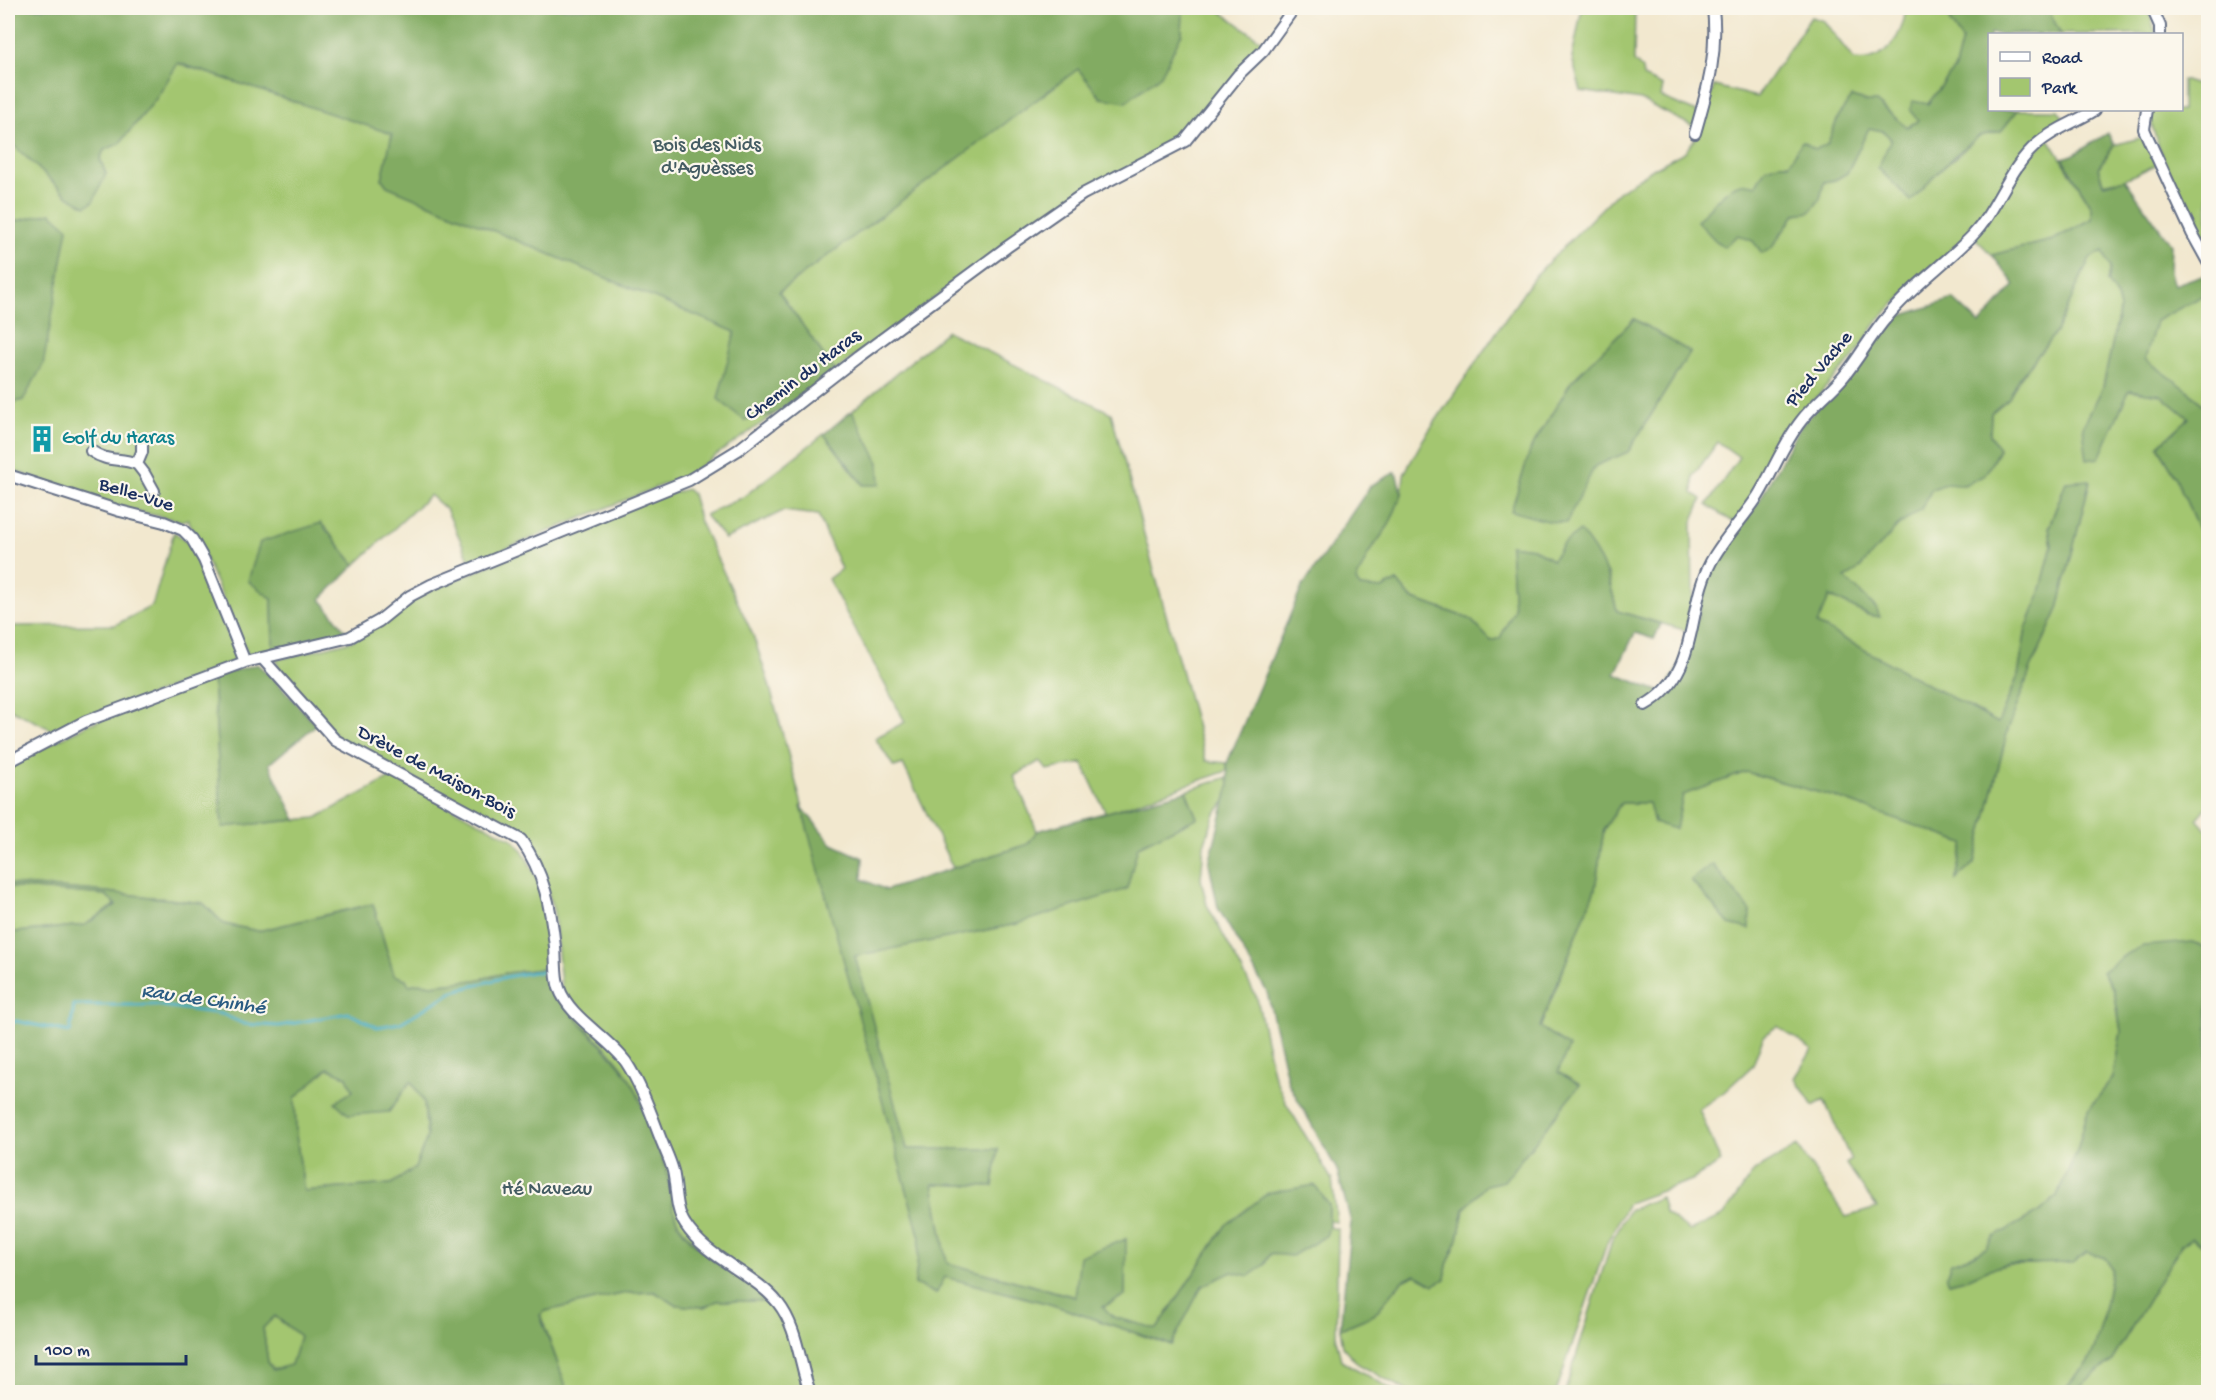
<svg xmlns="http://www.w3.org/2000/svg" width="2216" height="1400" font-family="'Gochi Hand',sans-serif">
	<rect width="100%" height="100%" fill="#fbf7ec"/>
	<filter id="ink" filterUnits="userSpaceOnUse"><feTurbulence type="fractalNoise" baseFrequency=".0167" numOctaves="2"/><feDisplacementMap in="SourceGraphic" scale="12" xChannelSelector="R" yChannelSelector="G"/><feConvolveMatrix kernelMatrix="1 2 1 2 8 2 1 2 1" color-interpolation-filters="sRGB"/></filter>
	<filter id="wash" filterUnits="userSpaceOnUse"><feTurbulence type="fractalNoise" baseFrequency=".008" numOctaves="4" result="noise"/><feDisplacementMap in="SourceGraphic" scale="24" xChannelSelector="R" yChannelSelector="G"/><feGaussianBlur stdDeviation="1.35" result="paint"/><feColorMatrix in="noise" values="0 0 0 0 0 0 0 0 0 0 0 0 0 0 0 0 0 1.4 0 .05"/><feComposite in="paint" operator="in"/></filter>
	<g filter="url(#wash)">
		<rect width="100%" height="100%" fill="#f2e8cf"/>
		<!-- green -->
		<path fill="#a3c66f" stroke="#5f7a66" stroke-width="1.5" fill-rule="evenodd" d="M1183 8H1216L1263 42 1182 141 1076 194 835 371 779 292 1079 68 1101 98 1182 34Z
			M1582 8H1635L1634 61 1642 69 1643 77 1663 86 1661 97 1699 113 1694 127 1641 100 1581 91 1572 58Z
			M1906 8H1949L1950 22 1962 40 1955 68 1928 104 1918 121 1907 127 1876 102 1840 113 1827 145C1811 151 1796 165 1778 164L1738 235 1753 241 1783 230 1795 214 1810 212 1820 199 1824 182 1835 180 1847 173 1869 128 1883 131 1934 176 1979 136 2001 131 2018 110H2058L2066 121 2039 139 1980 222 1878 320 1854 357 1798 417 1774 456 1762 480 1736 524 1707 505 1739 457 1718 442 1693 476V493L1702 499 1692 522 1693 610 1688 631 1617 611 1608 574 1563 544 1552 560 1533 548 1510 545 1514 610 1500 638 1491 641 1470 619 1411 598 1397 581 1382 589 1360 587 1355 581 1369 553 1389 525 1402 494 1404 474 1424 438 1535 276 1618 192 1653 169 1686 151 1699 133 1714 86 1757 97 1811 17 1824 21 1854 60C1886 64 1903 35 1906 8ZM1634 319 1690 352 1628 452 1595 466 1531 448 1571 383Z
			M2047 8H2145L2150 15 2156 34H2061Z
			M177 63 393 134 382 179 387 186 736 332 719 399 744 420 775 414 689 474 471 563 446 509 430 495 355 565 321 523 272 599 273 650 248 655 188 519 182 521 120 508 75 491 8 469V404L23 400 51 213 8 223V140L69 197 106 174 100 159 104 150 119 144 156 99Z
			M2182 80 2203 87 2208 95V248C2195 223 2146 134 2151 110H2182Z
			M2144 137 2158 164 2125 179 2104 185 2098 168 2114 145Z
			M2049 139 2092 207V219L2053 240 1992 255 1975 238C1996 205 2016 163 2049 139Z
			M2103 251 2110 267 2107 282 2117 297 2120 308 2103 387 2083 427 2099 457 2129 390 2161 395 2189 418 2158 447 2173 471 2208 551V806L2197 819 2208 832V950L2193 942 2125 955 2103 972 2114 990 2121 1031 2113 1078 2088 1110 2077 1151 2057 1196 2042 1210 1994 1237 1986 1248 1972 1256 1951 1263 1946 1276 1949 1283 1969 1278 1989 1269 2010 1264H2035L2087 1252 2105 1258 2112 1269C2107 1293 2101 1339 2089 1360 2082 1372 2070 1379 2064 1392H1565L1612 1240 1629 1210 1661 1197 1665 1213 1690 1231 1724 1215 1754 1171 1797 1146 1846 1217 1877 1208 1846 1164 1851 1160 1824 1100 1813 1106 1795 1078 1812 1050 1777 1026 1763 1037 1753 1065 1724 1092 1699 1109 1721 1162 1692 1180 1628 1203 1607 1243 1556 1392H1409L1358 1364 1343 1347 1340 1329 1374 1315 1402 1281 1416 1275 1445 1279 1447 1265 1458 1239 1464 1209 1486 1185 1558 1072 1557 1038 1540 1028 1595 889 1604 829 1621 803H1649L1682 795 1746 772 1835 797 1964 843 1956 879 1975 862 2008 729 2031 668 2058 609 2090 481 2066 482 2049 526 2052 546 2039 597 2026 629 2018 676 1998 723 1817 624 1829 596 1868 615 1876 608 1844 578 1898 526 1921 509 1932 489 1945 484 1964 485 1985 475 1999 450 1990 435 1991 413 2009 398 2019 379 2056 332 2090 258Z
			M2208 293V410L2189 391 2145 359 2156 320Z
			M947 331 1111 413 1206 761 1227 763V771L1106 813 1082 763 1047 770 1040 761 1014 776 1037 831 1028 844 953 868 903 764 894 767 875 738 905 722 828 579 841 569 818 515 783 511 725 539 705 515 743 497 824 434 863 485 879 463 852 411Z
			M687 489 692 494 700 522 753 635 769 684 920 1238 915 1284 936 1294 945 1277 1050 1304 1171 1345 1202 1286 1232 1272 1264 1265 1270 1254 1325 1236 1329 1227 1338 1229 1336 1339 1341 1360 1396 1392H814L784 1319 808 1392H568L540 1314 546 1311 626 1293 655 1292 676 1305 704 1307 717 1301H771L713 1260 683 1230 674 1216 669 1183 661 1154 634 1087 623 1068 610 1052 563 1004 554 913 539 860 522 836 338 738 282 674 276 660 352 641 413 599 435 588 649 500Z
			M174 532 187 541 199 561 238 660 58 733 8 708V626L115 625 152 606Z
			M213 677 222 827 316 818 392 777 512 839C541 868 553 928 550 968L506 973 476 980 431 985 422 983 408 985 406 979 394 976 373 904 258 931 224 924 203 903 97 891 8 884V766L87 725Z
			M1228 777 1229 786 1225 801 1214 816 1204 845 1201 879 1207 905 1257 998 1273 1073 1286 1103 1332 1180 1337 1222 1329 1221V1205L1226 1225 1157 1329 1113 1317 1102 1307 1125 1295V1239L1076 1297 947 1263 933 1184 993 1186 998 1150 907 1149 854 956 1017 924 1138 846 1197 818 1186 791Z
			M8 887 106 895 116 905 85 925 8 933Z
			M327 1067 347 1077 353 1091 410 1080 424 1102 427 1138 415 1168 391 1184 304 1191 296 1135 295 1098Z
			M2191 1238 2208 1248V1392H2078L2081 1385 2111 1362 2181 1245Z
			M274 1316 300 1336 291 1365 274 1370 268 1362 263 1328Z
			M423 1387 469 1392H471H384Z"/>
		<!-- forest -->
		<path fill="#82ab62" stroke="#4e6d60" stroke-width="1.5" fill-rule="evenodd" d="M8 8H1183L1182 33 1161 75 1126 102 1101 98 1078 69 779 292 835 371 775 414 744 420 718 399 735 332 387 186 382 179 392 134 178 63 156 99 119 144 104 150 100 159 106 174 93 202 86 206 69 197 8 140Z
			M1949 8H2047L2061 34H1990V110H2018L2001 131 1979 136 1953 157 1911 201 1878 168 1891 139 1883 131 1869 128 1847 173 1835 180 1824 182 1820 199 1810 212 1795 214 1771 249 1762 253 1753 241 1738 235 1724 247 1715 240 1697 221C1713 205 1732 176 1756 185L1766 168 1778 164H1789L1802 141 1815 149 1827 145 1840 113 1852 97 1867 102H1876L1907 127 1918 121 1910 109 1913 101 1928 104 1955 68 1962 40 1950 22Z
			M2108 133 2114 145 2098 168 2103 184 2125 179 2171 245 2170 273 2174 285 2208 273V293L2156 321 2145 359 2189 391 2208 410V551L2173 471 2158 446 2189 418 2161 395 2129 390 2099 458 2087 460 2083 427 2103 387 2120 308 2117 297 2107 282 2110 267 2103 251 2090 258 2056 332 2019 379 2009 398 1991 413 1990 435 1999 449 1985 475 1964 485 1945 484 1932 489 1921 509 1898 526 1856 572 1845 578 1876 608 1880 617 1868 615 1830 596 1817 624 1998 723 2018 676 2026 629 2039 597 2052 546 2049 527 2066 482 2090 480 2058 609 2031 668 2008 729 1975 862 1956 880 1964 843 1835 797 1746 772 1683 795 1676 829 1654 823 1649 803H1621L1604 829 1595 889 1540 1027 1569 1047 1558 1072 1580 1085 1504 1181 1486 1185 1464 1209 1458 1239 1447 1265 1445 1279 1434 1285 1416 1275 1402 1281 1374 1315 1340 1329 1351 1222 1337 1170 1288 1082 1267 992 1218 908 1209 863 1229 786 1227 763 1302 587 1371 485 1396 472 1402 494 1389 525 1369 553 1356 581 1360 587 1382 589 1397 581 1411 598 1470 619 1491 641 1500 638 1514 610 1510 545 1533 548 1552 560 1563 544 1580 531C1603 558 1609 577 1617 611L1661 624 1654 639 1635 633 1615 674 1663 693 1688 649 1714 561 1735 536 1758 503 1799 428 1818 407 1846 382 1894 318 1953 299 1980 324 2015 285 1992 255 2053 240 2092 219V207L2062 158 2073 155Z
			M51 213 68 228 43 365 23 400 8 404V223Z
			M1634 319 1690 352 1628 452 1595 466 1566 523 1547 521 1511 511 1531 448 1571 382Z
			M852 411 879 463 880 485H864L824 434Z
			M321 523 355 565 321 599 348 634 273 650 272 599 248 581 260 542Z
			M257 664 275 680 316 725 269 764 296 820 222 827 213 677Z
			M1186 791 1197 818 1138 846 1127 889 1017 924 855 956 907 1149H998L993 1186 933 1184 947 1263 1075 1297 1080 1256 1126 1239 1125 1295 1103 1307 1113 1317 1157 1329 1226 1225 1268 1193 1315 1185 1329 1205V1227L1326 1236 1292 1256 1270 1254 1264 1265 1249 1276 1232 1272 1202 1286 1171 1345 1050 1304 945 1277 936 1294 915 1284 920 1238 801 806 832 844 863 858 862 879 886 890 1028 844 1037 831Z
			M1712 864 1750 911 1749 929 1729 924 1691 880Z
			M8 884 97 891 203 903 224 924 258 931 373 904 394 975 406 979 409 985 422 983 431 985 476 980 506 973 550 968C559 1018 610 1043 633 1085 639 1095 643 1108 647 1119 655 1140 665 1161 669 1183 673 1200 672 1217 683 1231 708 1262 742 1277 772 1301H717L704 1307 676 1305 655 1292 626 1293 546 1311 540 1315 568 1392H471L423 1387 384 1392H8V933L85 925 116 905 106 895 8 887ZM328 1068 347 1077 353 1091 335 1102 349 1115 389 1112 411 1081 424 1102 427 1137 415 1168 391 1184 304 1191 296 1135 295 1098ZM275 1316 300 1336 291 1365 273 1370 268 1362 263 1328Z
			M2193 942 2208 950V1248L2191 1238 2181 1245 2111 1362 2081 1385 2078 1392H2064C2070 1379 2082 1372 2089 1360 2101 1339 2107 1293 2112 1269L2105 1258 2087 1252 2072 1263 2010 1264 1989 1269 1969 1278 1949 1283 1946 1276 1951 1263 1972 1256 1986 1248 1994 1237 2042 1210 2057 1196 2077 1151 2088 1110 2113 1078 2121 1031 2114 990 2102 972 2125 955 2143 946Z"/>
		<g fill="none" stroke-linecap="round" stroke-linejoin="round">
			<!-- stream -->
			<path stroke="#45acc4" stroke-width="3" d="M8 1025 16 1021 70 1032 74 1005H155L222 1014 244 1024 279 1026 348 1013 377 1027 400 1023 454 991 506 977 533 972H548"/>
		</g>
	</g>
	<g filter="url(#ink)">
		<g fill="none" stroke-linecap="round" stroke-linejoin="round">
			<defs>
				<path id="street" d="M2152 8 2160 26V34
					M2147 110 2144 129 2147 136 2192 233 2208 262
					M1695 133C1708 88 1718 55 1713 8
					M142 440V452L137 464 144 473 154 491
					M91 451C109 463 118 457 137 464
					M8 475 120 511 164 522 183 530 192 539 204 560 245 662
					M262 658 335 740 521 840C544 872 551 908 555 947 556 960 555 976 559 988 569 1017 608 1037 626 1062 641 1085 650 1111 660 1137 664 1148 670 1159 673 1171 677 1188 675 1209 685 1224 707 1259 754 1273 778 1303 798 1328 799 1363 810 1392
					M1645 705C1704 671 1683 605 1715 555 1728 534 1745 516 1758 496 1773 472 1783 444 1801 421 1813 405 1831 392 1844 376 1860 357 1871 335 1887 317 1912 286 1945 264 1972 236 1998 209 2008 169 2037 144 2055 128 2076 122 2095 110
					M8 762 86 721 245 662 350 637 379 621 410 596 431 585 689 480 738 450 858 357 1007 247 1083 194 1185 141 1239 74 1263 51 1294 8"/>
			</defs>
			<!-- street casing -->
			<use href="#street" stroke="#667086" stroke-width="14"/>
			<!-- street -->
			<use href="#street" stroke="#fff" stroke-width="10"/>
		</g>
	</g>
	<!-- icons -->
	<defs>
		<symbol id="building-bare" viewBox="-9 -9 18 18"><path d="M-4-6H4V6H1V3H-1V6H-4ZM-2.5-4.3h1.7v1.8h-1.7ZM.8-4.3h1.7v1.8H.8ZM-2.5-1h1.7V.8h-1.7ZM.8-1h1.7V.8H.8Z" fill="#0f9aa8" stroke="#fbf7ec" stroke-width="2.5" paint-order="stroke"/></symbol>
	</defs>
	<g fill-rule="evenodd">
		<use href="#building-bare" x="23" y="420" width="38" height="38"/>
	</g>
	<g text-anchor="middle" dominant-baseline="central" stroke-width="4.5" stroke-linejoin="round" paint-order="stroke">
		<!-- park labels -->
		<g font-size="20" fill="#445c63" stroke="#fbf7ec">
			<text x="707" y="146">Bois des Nids<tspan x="707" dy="23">d'Aguèsses</tspan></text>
			<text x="547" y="1190">Hé Naveau</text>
		</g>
		<!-- street labels -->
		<g font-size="20" fill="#1b2f5e" stroke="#fbf7ec">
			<text transform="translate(1820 370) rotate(-50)">Pied Vache</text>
			<text transform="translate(804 376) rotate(-37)">Chemin du Haras</text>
			<text transform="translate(136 496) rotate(17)">Belle-Vue</text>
			<text transform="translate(436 773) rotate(28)">Drève de Maison-Bois</text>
		</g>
		<!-- culture labels -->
		<g font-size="20" fill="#0d838f" stroke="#fbf7ec" text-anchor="start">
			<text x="62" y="439">Golf du Haras</text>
		</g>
		<!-- water labels -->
		<g font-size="21" font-style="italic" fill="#2a5b82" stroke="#fbf7ec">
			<text transform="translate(203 1001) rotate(8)">Rau de Chinhé</text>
		</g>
	</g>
	<!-- margin -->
	<rect width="2216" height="1400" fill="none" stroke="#fbf7ec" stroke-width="30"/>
	<!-- legend -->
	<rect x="1988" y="33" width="195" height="78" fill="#fbf7ec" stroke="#a1a7b3" stroke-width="1.5"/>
	<rect x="2000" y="52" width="30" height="9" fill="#ffffff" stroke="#a1a7b3" stroke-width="1.5"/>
	<text x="2042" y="63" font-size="18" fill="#1b2f5e">Road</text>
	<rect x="2000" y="78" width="30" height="18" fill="#a3c66f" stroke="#a1a7b3" stroke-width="1.5"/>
	<text x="2042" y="93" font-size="18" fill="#1b2f5e">Park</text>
	<!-- scale -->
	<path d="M36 1355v9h150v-9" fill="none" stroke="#1b2f5e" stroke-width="3"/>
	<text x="45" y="1355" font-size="18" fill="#1b2f5e" stroke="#fbf7ec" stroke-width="4.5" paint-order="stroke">100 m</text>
</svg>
